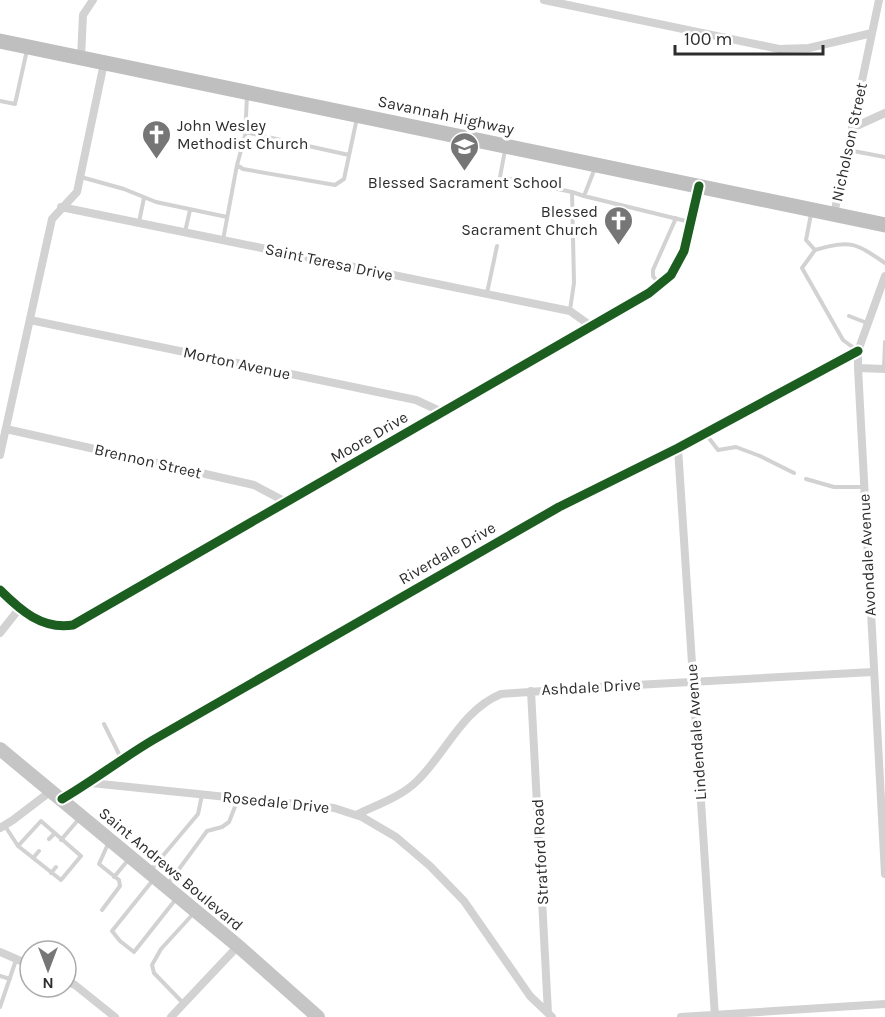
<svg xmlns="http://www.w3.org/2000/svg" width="885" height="1017" font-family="Karla,sans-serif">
	<rect width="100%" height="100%" fill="#fff"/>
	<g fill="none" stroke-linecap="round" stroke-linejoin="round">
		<!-- lane -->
		<path stroke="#d2d2d2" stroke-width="4" d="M247 96 245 136 237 165 243 169 335 185 344 179 357 118
			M0 101 15 104 27 50
			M245 132 349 155
			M505 150 500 177 572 192
			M848 150 885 157
			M81 177 124 189 156 202 227 217
			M584 196 690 222
			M811 214 806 240 815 250C851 240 854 242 885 263
			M139 222 144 198
			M185 232 190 210
			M223 240 237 165
			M815 250 802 268 843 340 858 351
			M659 284 653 276V270L676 218
			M487 293 497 246
			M570 310 574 283 572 192 584 196 595 168
			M849 316 867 323
			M884 368 885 342
			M705 433 718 450 736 447 760 456 794 473
			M806 479 834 487H863
			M104 724 121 758
			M5 826 18 846 61 880 81 856 41 821 18 846
			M49 839 55 833
			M61 840 78 820
			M33 858 39 851
			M150 871 198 814 202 795
			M51 873 56 867
			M114 877 129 859
			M153 880 112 931 120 941 134 952 176 899
			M168 884 207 831 222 827 229 822 238 799
			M102 910 120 886 119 880 99 864 108 844
			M0 976 10 979
			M184 1004 154 973 152 965 161 949 193 914
			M0 1007 16 960"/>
		<!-- street -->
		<path stroke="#d2d2d2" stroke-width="8" d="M544 0 779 49 809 48 872 33
			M81 58 83 15 93 0
			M852 128 885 113
			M61 207 570 311 591 326
			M834 214 879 0
			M885 276 858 351V368L885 874
			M30 320 416 400 442 412
			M858 368 885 369
			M6 429 254 485 286 502
			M678 448 715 1017
			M0 455 52 219 77 192 104 63
			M0 590C20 610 42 630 73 625L649 293 671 275 684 251 699 186
			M0 633 19 609
			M531 691 548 1013
			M91 783 334 808 362 817 396 837 430 866 464 901 530 996 552 1017
			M62 799C93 781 121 759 153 740L559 507 678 448 858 351
			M356 815C376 805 401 797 417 781 446 753 462 710 501 694L599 687 873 672
			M0 828 13 820 51 791
			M0 952 30 965
			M66 981 75 985 115 1017
			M171 1017 238 946
			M681 1017 885 1004"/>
		<!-- primary -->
		<path stroke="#c5c5c5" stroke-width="14" d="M0 749 238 946 318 1017"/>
		<!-- highway -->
		<path stroke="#bfbfbf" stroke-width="15" d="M0 41 885 225"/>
		<defs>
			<path id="cycleway" d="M0 590C20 610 42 630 73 625L649 293 671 275 684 251 699 186
				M62 799C93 781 121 759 153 740L559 507 678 448 858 351"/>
		</defs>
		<!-- cycleway casing -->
		<use href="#cycleway" stroke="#fff" stroke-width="13"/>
		<!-- cycleway -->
		<use href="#cycleway" stroke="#1b5e20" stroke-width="9"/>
	</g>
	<!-- icons -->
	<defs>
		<symbol id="church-pin" viewBox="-11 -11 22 30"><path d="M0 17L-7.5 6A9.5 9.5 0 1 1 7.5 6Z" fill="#767676" stroke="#fff"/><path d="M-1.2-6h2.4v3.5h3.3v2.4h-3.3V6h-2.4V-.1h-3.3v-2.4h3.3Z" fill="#fff"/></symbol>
		<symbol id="school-pin" viewBox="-11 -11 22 30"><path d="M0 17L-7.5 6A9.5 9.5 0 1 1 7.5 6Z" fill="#767676" stroke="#fff"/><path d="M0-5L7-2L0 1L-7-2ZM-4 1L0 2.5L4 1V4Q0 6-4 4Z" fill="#fff"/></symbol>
	</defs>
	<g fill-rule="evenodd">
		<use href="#church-pin" x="140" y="118" width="33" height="45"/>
		<use href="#school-pin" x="448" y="130" width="33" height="45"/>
		<use href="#church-pin" x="602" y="204" width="33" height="45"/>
	</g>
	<g text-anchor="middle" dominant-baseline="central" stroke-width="6" stroke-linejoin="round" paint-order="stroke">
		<!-- street labels -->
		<g font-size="16" fill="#2d2d2d" stroke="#fff">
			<text transform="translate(446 115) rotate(12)">Savannah Highway</text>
			<text transform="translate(849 142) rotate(-78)">Nicholson Street</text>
			<text transform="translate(329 262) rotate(12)">Saint Teresa Drive</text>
			<text transform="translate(237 363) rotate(12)">Morton Avenue</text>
			<text transform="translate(369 437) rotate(-30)">Moore Drive</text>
			<text transform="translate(148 461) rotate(13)">Brennon Street</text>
			<text transform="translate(447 553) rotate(-30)">Riverdale Drive</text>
			<text transform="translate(867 555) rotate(-93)">Avondale Avenue</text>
			<text transform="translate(591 687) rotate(-3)">Ashdale Drive</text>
			<text transform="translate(696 732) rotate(-94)">Lindendale Avenue</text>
			<text transform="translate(276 802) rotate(6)">Rosedale Drive</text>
			<text transform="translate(540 852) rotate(-93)">Stratford Road</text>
			<text transform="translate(171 869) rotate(40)">Saint Andrews Boulevard</text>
		</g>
		<!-- poi labels -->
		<g font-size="16" fill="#2d2d2d" stroke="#fff" text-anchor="start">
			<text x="177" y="125">John Wesley<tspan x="177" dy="18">Methodist Church</tspan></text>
			<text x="465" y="182" text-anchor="middle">Blessed Sacrament School</text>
			<text x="598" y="211" text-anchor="end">Blessed<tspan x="598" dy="18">Sacrament Church</tspan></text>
		</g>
	</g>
	<!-- north arrow -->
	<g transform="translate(48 969) rotate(180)"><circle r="28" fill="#ffffff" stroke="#ababab" stroke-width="1.5"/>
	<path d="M0-4.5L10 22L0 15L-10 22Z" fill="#767676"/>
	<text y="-9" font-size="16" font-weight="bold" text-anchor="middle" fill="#2d2d2d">N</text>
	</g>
	<!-- scale -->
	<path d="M675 45v9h148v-9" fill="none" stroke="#2d2d2d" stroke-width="3"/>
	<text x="684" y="45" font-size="18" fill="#2d2d2d" stroke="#ffffff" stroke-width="4.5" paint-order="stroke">100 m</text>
</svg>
